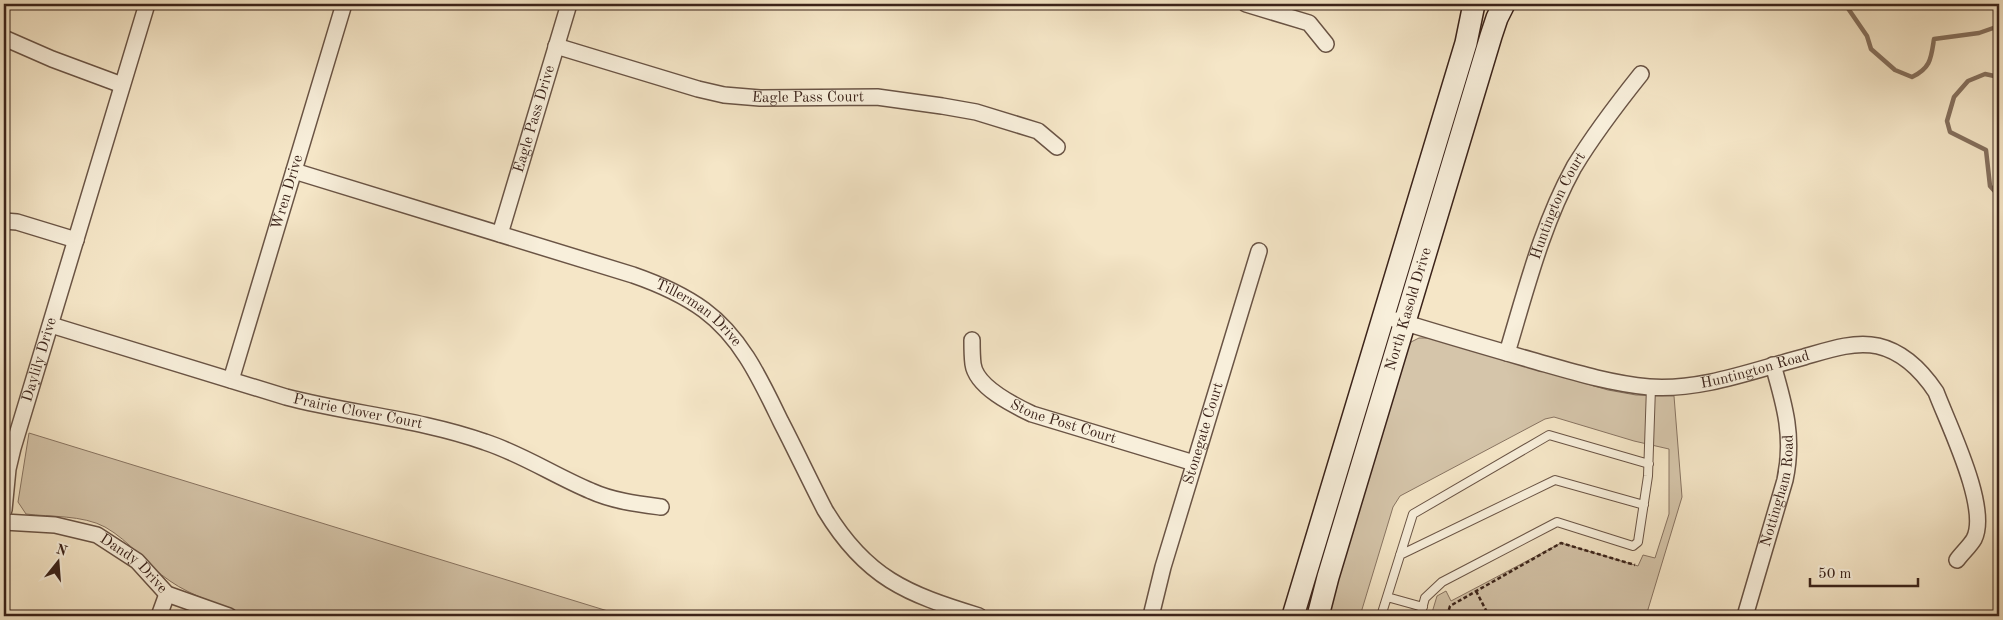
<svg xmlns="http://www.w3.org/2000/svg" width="2003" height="620" font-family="'Old Standard TT',serif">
	<rect width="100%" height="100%" fill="#f5e6c7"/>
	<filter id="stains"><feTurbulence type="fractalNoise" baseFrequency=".004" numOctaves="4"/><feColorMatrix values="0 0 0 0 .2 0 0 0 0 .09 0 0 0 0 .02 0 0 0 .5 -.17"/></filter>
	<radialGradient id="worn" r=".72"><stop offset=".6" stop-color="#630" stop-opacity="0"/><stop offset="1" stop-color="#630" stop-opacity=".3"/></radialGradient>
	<!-- green -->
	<path fill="#d5c5aa" stroke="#887462" d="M1419 338H1429L1608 390 1636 395 1674 396 1682 497 1646 616H1431L1437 596 1446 591 1451 601 1561 543 1638 566 1643 555 1655 558 1669 514V449L1634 441 1554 417 1545 419 1400 496 1393 507 1360 616H1324L1407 350 1411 342Z
		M29 433 624 616H251C226 607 191 596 170 581 147 566 130 541 105 527 83 515 50 517 26 514L18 502Z"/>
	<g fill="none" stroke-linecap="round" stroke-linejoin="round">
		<!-- stream -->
		<path stroke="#85705e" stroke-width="4.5" d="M1845 4 1867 36 1871 49 1895 70 1912 77C1931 68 1931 58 1934 39L1979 33 1999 26
			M1999 77 1985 74 1968 81 1954 97 1947 121 1950 132 1986 150 1990 186 1999 196"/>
		<defs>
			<path id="lane" d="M1400 555 1555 480 1644 505
				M1387 597 1423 607
				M1381 616 1413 514 1549 435 1649 464
				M1420 616 1425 598 1442 582 1557 522 1633 546 1638 542 1648 476 1651 387"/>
			<g id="street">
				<path d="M1246 4 1309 23 1326 44"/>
				<path d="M4 38 52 59 122 85"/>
				<path id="s1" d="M556 46 698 89 724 95 760 98 877 97 942 106 976 112 1038 131 1057 147"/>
				<path id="s2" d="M294 171 633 275C659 284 682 294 704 310 742 338 761 381 781 422 796 451 810 481 825 510 866 578 907 594 979 616"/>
				<path d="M4 221 17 222 76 240"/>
				<path id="s3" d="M500 234 569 4"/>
				<path id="s4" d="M1396 320C1441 334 1486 347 1531 360 1570 371 1608 383 1649 387 1701 391 1754 370 1804 357 1828 350 1853 341 1878 346 1904 352 1922 371 1936 392 1948 424 1990 508 1974 539 1970 546 1962 553 1957 560"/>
				<path id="s5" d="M51 325 286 397C351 414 420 419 485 442 522 454 555 476 591 491 613 501 638 504 661 507"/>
				<path id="s6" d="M972 340C972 348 972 356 973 364 976 387 1013 405 1032 414L1194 463"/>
				<path id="s7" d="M1507 353C1526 290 1542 225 1574 167 1594 134 1617 104 1641 74"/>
				<path id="s8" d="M231 380 344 4"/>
				<path id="s9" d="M4 510 8 469 13 448 147 4"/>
				<path id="s10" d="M4 522 55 525 97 535 137 561 167 594 229 616"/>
				<path d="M159 616 167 594"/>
				<path id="s11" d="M1151 616 1163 567 1259 251"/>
				<path id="s12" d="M1745 616 1785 480C1794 438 1785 406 1773 365"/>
			</g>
			<g id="secondary">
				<path d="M1293 616 1466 43 1474 4"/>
				<path id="s13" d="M1318 616 1328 577 1491 36 1497 18 1504 4"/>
			</g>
		</defs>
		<!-- lane casing -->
		<use href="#lane" stroke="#6a5445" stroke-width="10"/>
		<!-- street casing -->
		<use href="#street" stroke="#6a5445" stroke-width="18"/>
		<!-- secondary casing -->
		<use href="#secondary" stroke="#3b231a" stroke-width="24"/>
		<!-- path -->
		<path stroke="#3b231a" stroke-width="2.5" stroke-dasharray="4 2.5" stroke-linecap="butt" d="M1476 591 1489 616
			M1447 616 1450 606 1561 543 1635 565"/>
		<!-- lane -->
		<use href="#lane" stroke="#f8efdb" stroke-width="8"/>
		<!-- street -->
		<use href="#street" stroke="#f8efdb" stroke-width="15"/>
		<!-- secondary -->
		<use href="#secondary" stroke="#f8efdb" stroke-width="21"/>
	</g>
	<g text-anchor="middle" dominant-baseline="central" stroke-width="5" stroke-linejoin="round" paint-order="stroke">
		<!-- street labels -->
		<g font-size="15" fill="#3b231a" stroke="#f8efdb">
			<text stroke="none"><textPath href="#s1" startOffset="259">Eagle Pass Court</textPath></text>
			<text stroke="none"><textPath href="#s3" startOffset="120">Eagle Pass Drive</textPath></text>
			<text stroke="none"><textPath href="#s8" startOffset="196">Wren Drive</textPath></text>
			<text stroke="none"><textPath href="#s7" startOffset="156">Huntington Court</textPath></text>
			<text stroke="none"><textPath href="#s13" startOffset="320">North Kasold Drive</textPath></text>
			<text stroke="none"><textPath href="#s2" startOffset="431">Tillerman Drive</textPath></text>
			<text stroke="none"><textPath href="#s9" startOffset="155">Daylily Drive</textPath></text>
			<text stroke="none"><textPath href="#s4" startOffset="370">Huntington Road</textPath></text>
			<text stroke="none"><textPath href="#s5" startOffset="319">Prairie Clover Court</textPath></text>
			<text stroke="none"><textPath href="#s6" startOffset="136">Stone Post Court</textPath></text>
			<text stroke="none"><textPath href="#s11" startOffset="190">Stonegate Court</textPath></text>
			<text stroke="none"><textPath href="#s12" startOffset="130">Nottingham Road</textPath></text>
			<text stroke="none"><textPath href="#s10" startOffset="141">Dandy Drive</textPath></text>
		</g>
	</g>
	<!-- margin -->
	<rect width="2003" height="620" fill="none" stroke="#f5e6c7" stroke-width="20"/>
	<rect x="5" y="5" width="1993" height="610" fill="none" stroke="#3b231a" stroke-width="2.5"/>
	<rect x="10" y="10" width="1983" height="600" fill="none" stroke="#3b231a"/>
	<!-- north arrow -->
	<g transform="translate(58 562) rotate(17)" stroke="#f8efdb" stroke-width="4" paint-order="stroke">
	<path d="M0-4L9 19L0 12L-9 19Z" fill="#3b231a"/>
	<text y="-8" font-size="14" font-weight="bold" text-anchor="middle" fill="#3b231a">N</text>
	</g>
	<!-- scale -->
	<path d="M1810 578v8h108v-8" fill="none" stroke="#3b231a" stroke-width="2.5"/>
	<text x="1818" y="578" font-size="15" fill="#3b231a" stroke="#f8efdb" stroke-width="4" paint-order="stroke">50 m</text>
	<rect width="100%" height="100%" filter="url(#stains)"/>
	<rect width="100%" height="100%" fill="url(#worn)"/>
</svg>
